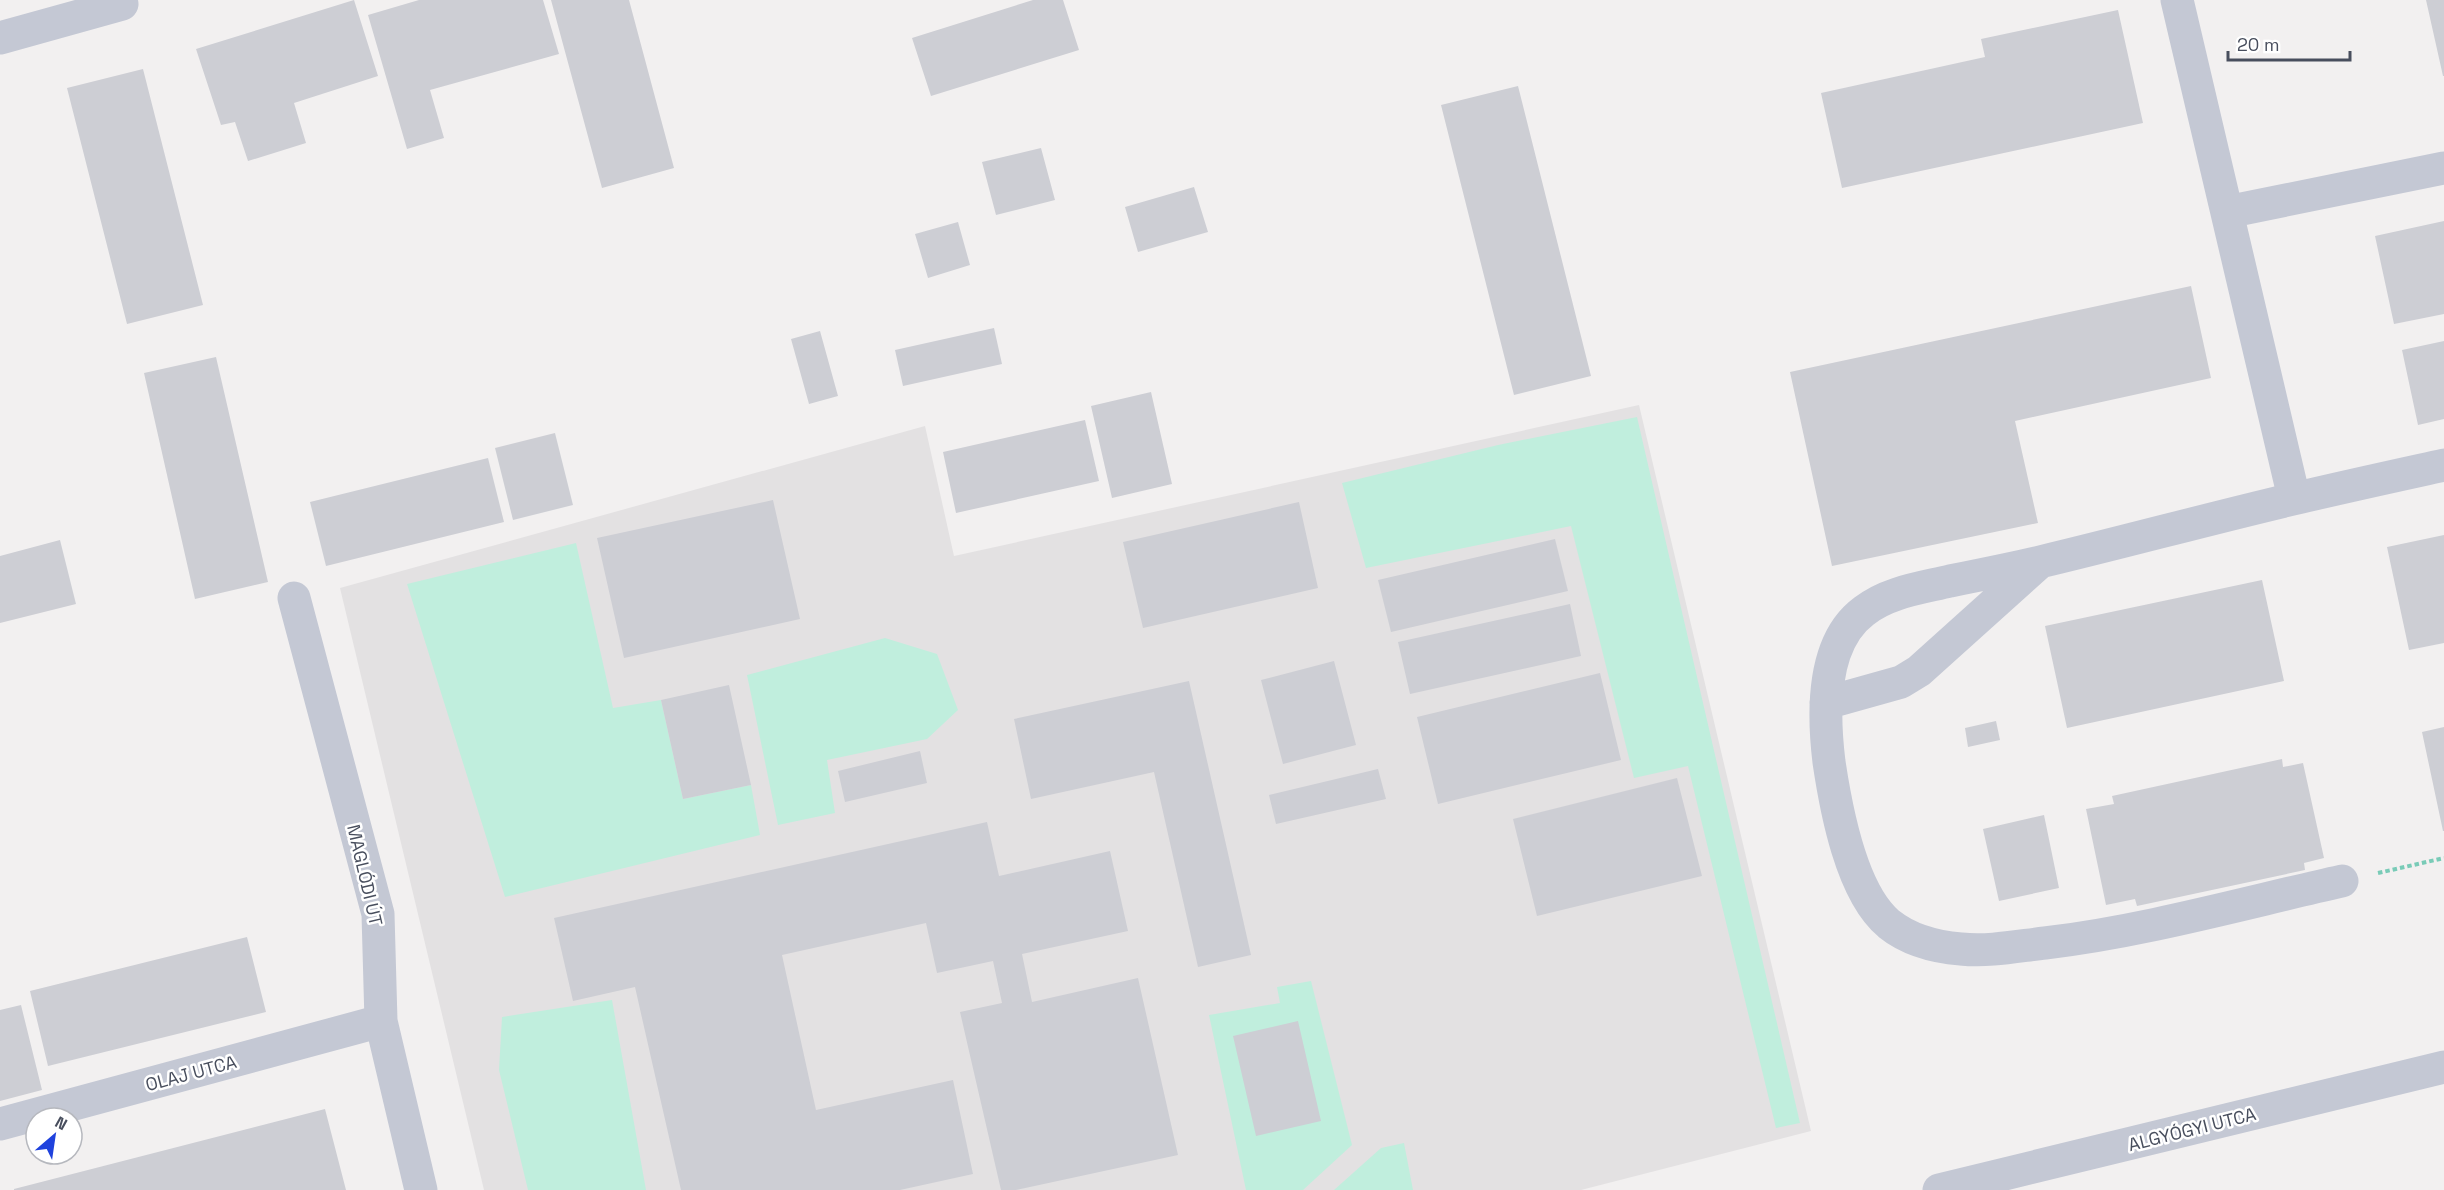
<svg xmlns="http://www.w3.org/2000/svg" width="2444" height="1190" font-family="'Space Grotesk',sans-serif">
	<rect width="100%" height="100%" fill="#f2f0f0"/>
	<!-- education -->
	<path fill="#e3e1e2" d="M1639 405 1811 1131 1581 1190H484L340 588 925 426 954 556Z"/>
	<!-- green -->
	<path fill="#c0eedd" d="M1637 417 1800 1123 1776 1128 1688 766 1634 778 1571 526 1366 568 1342 483 1498 445Z
		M576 543 613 708 661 700 683 799 751 785 760 835 505 897 407 584Z
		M885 638 937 654 958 710 927 739 827 760 835 813 778 825 747 675Z
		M1311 981 1352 1145 1303 1190H1246L1209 1015 1280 1003 1277 987Z
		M612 1000 646 1190H528L499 1070 502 1017Z
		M1404 1143 1413 1190H1334L1381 1148Z"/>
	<!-- building -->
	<path fill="#cdced4" d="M354 0 378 76 294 103 306 143 248 161 235 122 221 125 196 49Z
		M419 0H543L559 54 430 90 444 138 407 149 368 15Z
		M551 0H629L674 168 602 188Z
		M1033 0H1063L1079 50 931 96 912 38Z
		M2426 0H2444V76H2443Z
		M2118 10 2143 123 1842 188 1821 93 1985 57 1981 39Z
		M143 69 203 305 127 324 67 88Z
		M1518 86 1591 376 1514 395 1441 105Z
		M1041 148 1055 200 996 215 982 162Z
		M1194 187 1208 232 1138 252 1125 207Z
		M2444 221V314L2394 324 2375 236Z
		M958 222 970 265 928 278 915 234Z
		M2191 286 2211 378 2015 421 2038 523 1832 566 1790 372Z
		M994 328 1002 364 903 386 895 350Z
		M820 331 838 396 809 404 791 339Z
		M2444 341V419L2418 425 2402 350Z
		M216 357 268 582 195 599 144 373Z
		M1151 392 1172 484 1112 498 1091 406Z
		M1085 420 1099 481 956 513 943 452Z
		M555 433 573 505 513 520 495 448Z
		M488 458 504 522 326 566 310 502Z
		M773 500 800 619 624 658 597 538Z
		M1299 502 1318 588 1143 628 1123 542Z
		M2444 535V643L2409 650 2387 547Z
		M1555 539 1568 591 1391 632 1378 580Z
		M60 540 76 604 0 623V556Z
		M2262 580 2284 681 2067 728 2045 626Z
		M1570 604 1581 656 1410 694 1398 642Z
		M1334 661 1356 745 1283 764 1261 680Z
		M1600 673 1621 760 1438 804 1417 717Z
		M1189 681 1251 955 1198 967 1154 772 1031 799 1014 719Z
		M729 685 751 785 683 799 661 700Z
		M1996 721 2000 740 1968 747 1965 728Z
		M2444 727V831H2443L2422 732Z
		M920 751 927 783 845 802 838 771Z
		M2282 759 2283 767 2303 763 2324 858 2304 863 2305 870 2137 906 2135 899 2106 905 2086 809 2114 804 2112 796Z
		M1378 769 1386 799 1276 824 1269 795Z
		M1677 778 1702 876 1537 916 1513 819Z
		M2044 815 2059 888 1999 901 1983 829Z
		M987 822 999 876 1110 851 1128 931 1022 954 1032 1002 1138 978 1178 1155 1016 1190H1001L960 1012 1002 1003 993 961 937 973 926 923 782 955 816 1110 953 1080 973 1174 900 1190H681L635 987 573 1001 554 918Z
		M247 937 266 1012 48 1066 30 991Z
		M21 1005 42 1090 0 1101V1010Z
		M1298 1021 1321 1121 1256 1136 1233 1036Z
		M325 1109 346 1190H14V1189Z"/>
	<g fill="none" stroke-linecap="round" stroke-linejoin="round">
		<!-- path -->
		<path stroke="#79cbb7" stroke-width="4" stroke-dasharray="4.5 3" stroke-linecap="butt" d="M2378 873 2444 858"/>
		<!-- minor -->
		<path stroke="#c4c8d4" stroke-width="33" d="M2177 0 2294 498
			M0 38 122 4
			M2227 212 2444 168
			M294 598 378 914 381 1021 421 1190
			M1826 703 1901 682 1919 671 2038 564
			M2342 881C2244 903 2145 931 2045 943 2018 946 1989 952 1961 949 1936 947 1909 940 1889 924 1851 892 1836 809 1829 762 1823 713 1821 643 1864 611 1888 592 1921 588 1950 581 1980 575 2010 569 2040 562 2124 542 2208 519 2293 499 2343 487 2394 476 2444 465
			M0 1124 381 1021
			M1939 1190 2444 1067"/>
	</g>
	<g text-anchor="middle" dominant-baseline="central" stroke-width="5" stroke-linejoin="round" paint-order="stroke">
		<!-- street labels -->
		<g font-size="18" fill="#484e5d" stroke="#fff">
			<text transform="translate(365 875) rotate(77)">MAGLÓDI ÚT</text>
			<text transform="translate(191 1073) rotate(-15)">OLAJ UTCA</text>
			<text transform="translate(2192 1129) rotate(-14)">ALGYÓGYI UTCA</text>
		</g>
	</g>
	<!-- north arrow -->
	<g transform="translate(54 1136) rotate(29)"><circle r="28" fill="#ffffff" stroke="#b6b8be" stroke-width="1.5"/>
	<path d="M0-4.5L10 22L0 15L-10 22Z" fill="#1f42dd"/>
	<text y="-9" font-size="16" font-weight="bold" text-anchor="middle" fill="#484e5d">N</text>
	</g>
	<!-- scale -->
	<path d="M2228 51v9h122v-9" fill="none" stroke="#484e5d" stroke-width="3"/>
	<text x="2237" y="51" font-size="18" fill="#484e5d" stroke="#ffffff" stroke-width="4.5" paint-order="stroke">20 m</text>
</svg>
